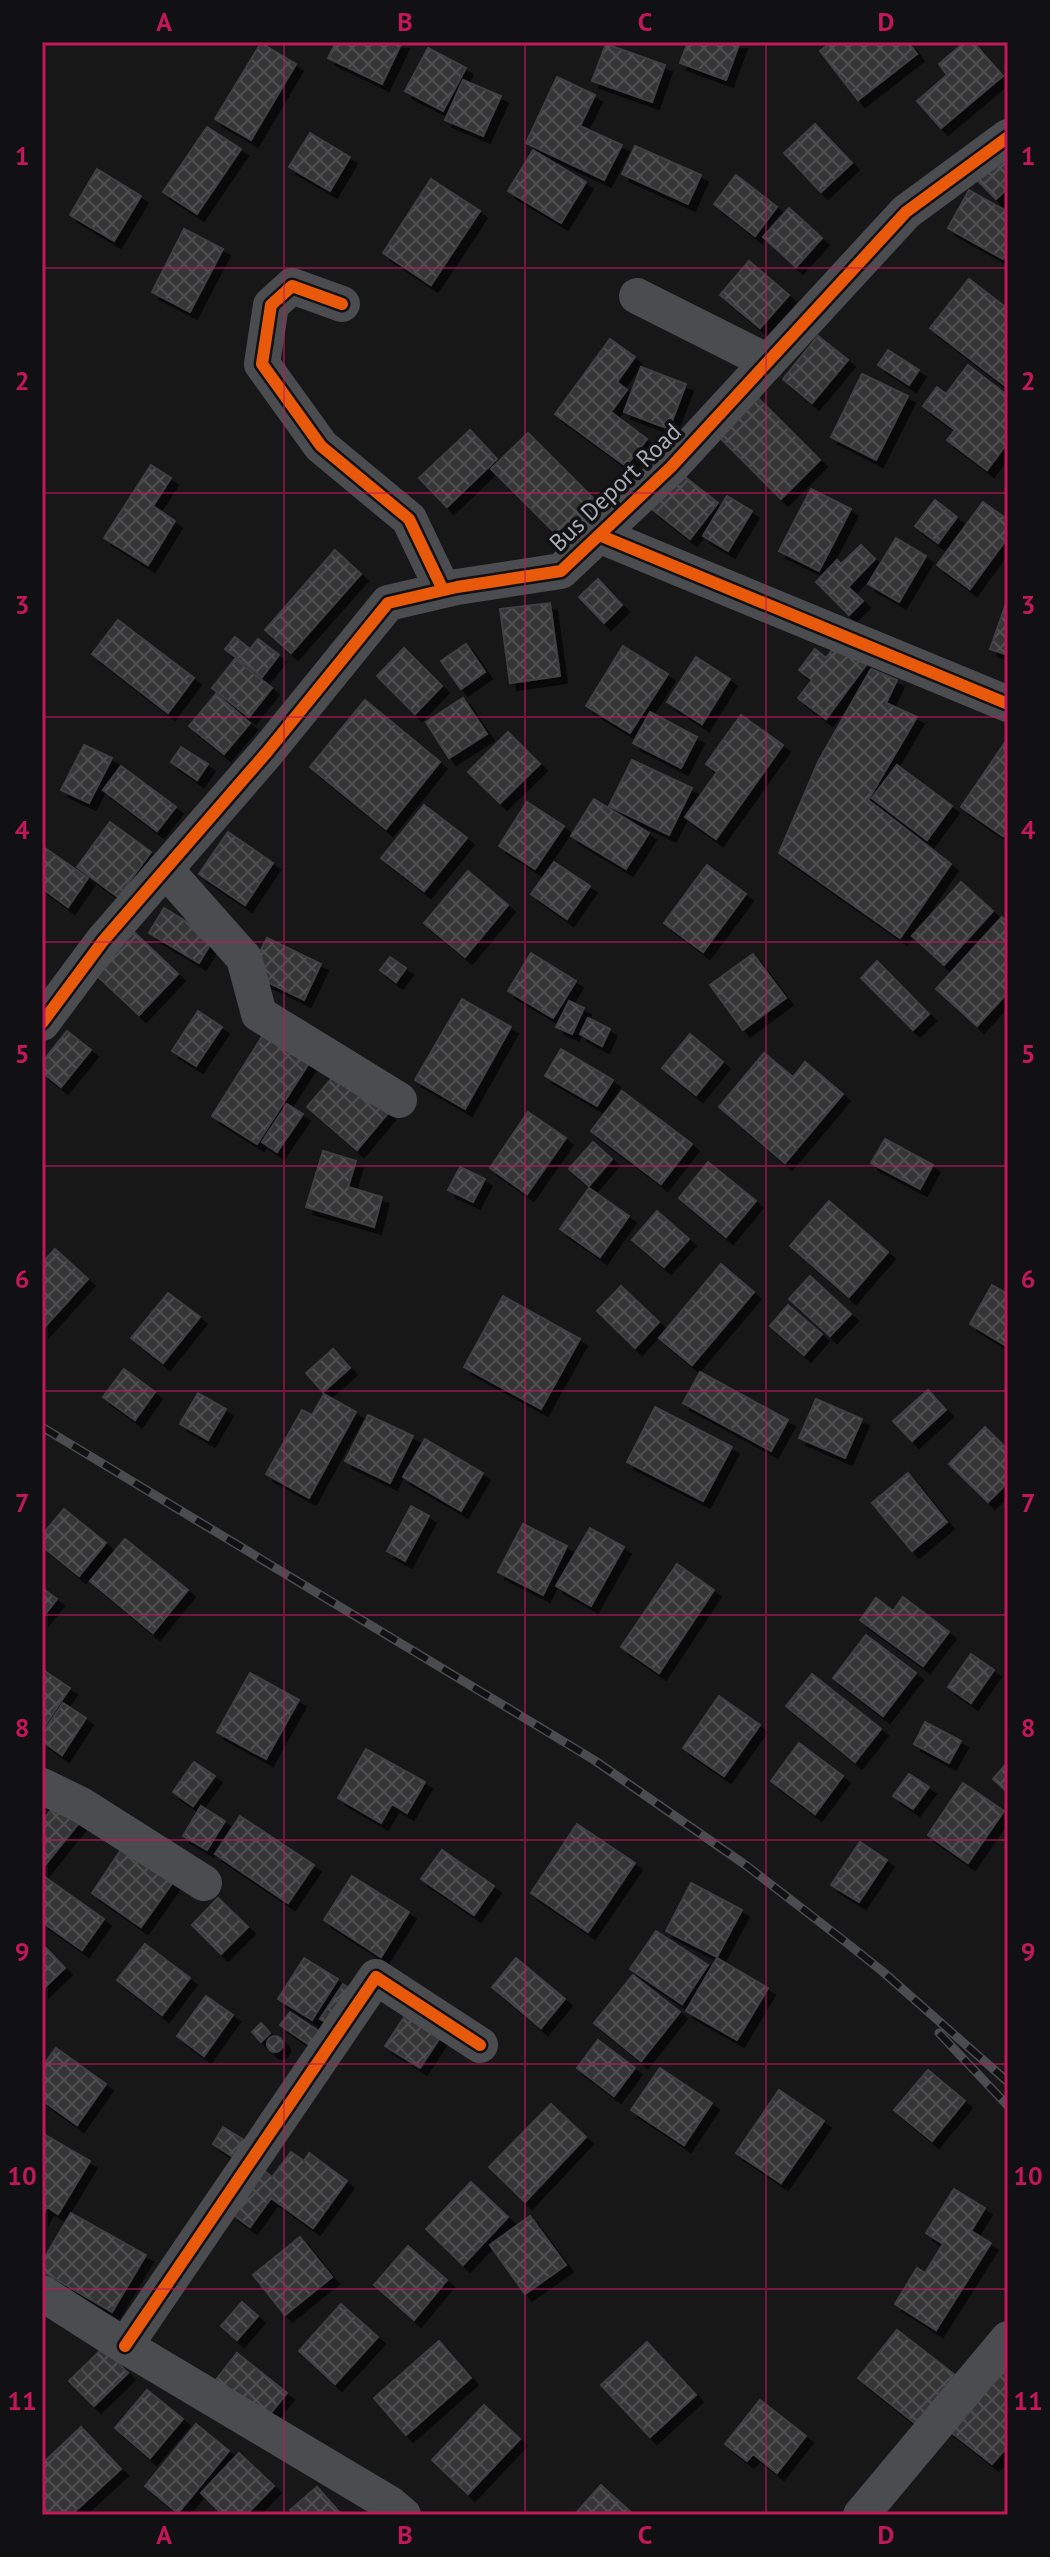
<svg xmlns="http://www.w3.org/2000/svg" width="1050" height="2557" font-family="'PT Sans',sans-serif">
	<defs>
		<pattern id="building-cross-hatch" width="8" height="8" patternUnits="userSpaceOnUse" patternTransform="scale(2)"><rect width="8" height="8" fill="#353536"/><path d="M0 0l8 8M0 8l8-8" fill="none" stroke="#4f5051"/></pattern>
		<filter id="shadow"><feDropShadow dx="7" dy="7" stdDeviation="0" flood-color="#0009"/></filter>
	</defs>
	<rect width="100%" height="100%" fill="#171717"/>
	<!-- building -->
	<path fill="url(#building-cross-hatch)" stroke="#3f4043" stroke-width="2" filter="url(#shadow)" d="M336 42H402L382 84 328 58Z
		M688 42H740L726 80 680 63Z
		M832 42H908L917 54 858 100 820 51Z
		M965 42H973L1003 76 941 128 917 101 947 75 939 64Z
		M261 43 296 64 251 140 215 119Z
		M606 44 665 65 652 102 592 81Z
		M428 48 466 68 443 111 405 91Z
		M557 77 595 95 580 126 622 145 604 180 526 143Z
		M463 80 501 96 483 136 445 120Z
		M815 124 852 163 821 192 784 153Z
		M207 127 241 149 197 214 163 192Z
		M310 133 350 157 330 191 289 167Z
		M635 146 701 175 688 204 622 174Z
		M533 150 586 182 561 223 508 191Z
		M999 154 1006 162 1008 159V188L996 199 974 177Z
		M97 169 141 196 114 241 70 215Z
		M736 175 777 207 755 236 714 204Z
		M431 179 480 211 431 285 383 253Z
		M969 190 1008 212V250L1003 259 948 228Z
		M789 208 822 238 796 267 763 237Z
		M184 229 223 249 190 312 152 292Z
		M749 261 789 295 760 328 720 295Z
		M969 279 1008 309V388L930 328Z
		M818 336 848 360 812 403 783 379Z
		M610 339 635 357 617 382 627 390 611 412 647 439 626 466 555 414Z
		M888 350 919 370 909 385 878 365Z
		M968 365 1008 396V442L987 470 947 440 955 430 923 406 937 387 946 394Z
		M641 367 686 384 669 429 624 412Z
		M862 374 908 396 876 460 831 437Z
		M756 396 820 460 781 499 717 435Z
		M470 430 497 459 447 507 419 478Z
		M528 433 606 511 569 547 491 469Z
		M151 465 171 478 153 506 175 521 148 565 104 538Z
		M680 473 718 503 690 539 652 509Z
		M811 489 851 509 819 571 779 551Z
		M727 496 752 511 728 551 703 536Z
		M935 500 957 517 938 543 915 526Z
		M983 502 1008 520V537L970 589 937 565Z
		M896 538 926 556 899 602 868 584Z
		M861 545 875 559 848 587 863 601 849 615 816 582 837 560 841 564Z
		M335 550 361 574 291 653 265 630Z
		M598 579 622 605 604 623 579 597Z
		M1008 598V655L990 649Z
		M550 603 560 676 510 683 500 609Z
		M118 620 194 678 168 713 92 654Z
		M235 637 250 649 258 639 279 655 262 677 225 649Z
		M840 639 869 661 826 719 798 698 812 680 799 670 815 649 826 658Z
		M466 644 485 672 461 689 441 661Z
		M623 646 668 674 630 733 586 706Z
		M404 648 442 686 415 714 377 676Z
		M696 657 730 679 702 724 667 702Z
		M235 659 272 688 249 717 212 688Z
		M871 669 897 680 886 703 917 717 868 800 951 864 900 938 779 853 819 760Z
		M216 694 250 723 224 754 189 726Z
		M463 698 487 734 449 758 426 722Z
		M365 700 440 762 386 829 310 767Z
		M650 712 697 737 681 768 633 743Z
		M741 715 783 745 716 839 685 817 717 772 706 764Z
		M508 732 540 764 500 803 468 772Z
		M1008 738V829L1003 836 961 807Z
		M84 745 112 758 89 803 61 790Z
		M181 747 208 764 197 780 171 762Z
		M632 760 692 788 669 835 609 806Z
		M897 765 952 806 927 840 872 798Z
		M121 766 176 807 157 831 103 790Z
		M594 799 649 833 626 869 571 836Z
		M527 802 564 826 535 869 499 846Z
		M424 805 467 838 424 891 381 858Z
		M110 822 151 852 118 897 77 867Z
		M228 832 273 863 245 905 199 874Z
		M42 846 88 878 68 907 42 888Z
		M554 862 590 886 567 919 531 894Z
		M707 865 746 894 703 952 664 923Z
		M468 871 508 905 465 957 424 923Z
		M961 882 993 911 944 965 912 936Z
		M164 908 214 938 199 963 149 933Z
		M1002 917 1008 922V992L977 1026 936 989Z
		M134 932 178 974 139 1015 95 974Z
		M267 938 321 964 304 1000 249 973Z
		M531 953 576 981 553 1018 508 991Z
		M753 954 786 998 743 1030 710 985Z
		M390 957 406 968 396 982 380 970Z
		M877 961 929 1014 913 1030 861 978Z
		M462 999 511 1027 465 1109 415 1080Z
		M569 1001 584 1008 572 1034 556 1027Z
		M198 1011 222 1027 196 1066 172 1051Z
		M588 1018 610 1029 602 1046 580 1034Z
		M67 1031 91 1050 61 1087 42 1072V1062Z
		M265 1032 311 1060 257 1144 212 1116Z
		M690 1034 723 1062 696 1095 662 1068Z
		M561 1049 613 1080 597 1106 545 1076Z
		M764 1053 793 1077 805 1062 843 1094 785 1163 719 1107Z
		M338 1071 388 1113 357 1150 307 1107Z
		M622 1091 692 1144 661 1184 591 1131Z
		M287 1104 303 1114 277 1152 262 1142Z
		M528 1112 566 1138 527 1194 490 1168Z
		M885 1139 933 1165 920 1189 871 1163Z
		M593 1142 612 1159 589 1186 569 1169Z
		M323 1151 356 1161 348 1187 382 1197 374 1227 306 1207Z
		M708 1162 756 1201 726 1237 679 1198Z
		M460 1167 485 1179 473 1202 448 1190Z
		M589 1188 629 1216 600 1257 560 1229Z
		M829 1201 888 1252 849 1297 790 1246Z
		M657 1211 689 1239 664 1267 632 1240Z
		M55 1249 88 1279 42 1330V1263Z
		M721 1264 754 1292 692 1365 659 1338Z
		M810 1276 851 1314 830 1336 789 1299Z
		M992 1285 1008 1294V1347L970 1324Z
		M621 1286 659 1322 635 1348 597 1311Z
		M168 1293 200 1317 163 1363 131 1338Z
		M503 1296 580 1339 541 1409 464 1367Z
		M788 1305 822 1334 804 1355 770 1326Z
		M333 1349 350 1368 323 1392 306 1373Z
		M124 1369 155 1392 135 1420 103 1397Z
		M700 1372 788 1420 771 1451 683 1403Z
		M928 1390 946 1410 912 1441 893 1421Z
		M198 1393 226 1409 208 1440 180 1424Z
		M324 1394 356 1412 309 1498 266 1474 302 1410 312 1415Z
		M816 1399 862 1419 845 1458 799 1438Z
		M655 1407 732 1447 703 1501 627 1462Z
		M368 1415 413 1436 390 1483 345 1461Z
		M985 1427 1008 1450V1482L988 1502 949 1464Z
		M425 1439 483 1473 461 1511 403 1477Z
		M908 1473 947 1522 912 1551 872 1503Z
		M411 1506 429 1516 405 1561 387 1551Z
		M64 1509 106 1543 79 1576 42 1546V1535Z
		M523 1524 567 1546 543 1595 498 1572Z
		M590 1528 624 1547 591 1606 556 1586Z
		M125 1539 188 1590 153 1633 90 1581Z
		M677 1564 714 1590 659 1673 621 1647Z
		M42 1588 57 1599 42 1618Z
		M903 1597 949 1632 923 1666 860 1620 876 1598 893 1611Z
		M866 1635 916 1673 883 1716 833 1678Z
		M971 1654 994 1670 971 1703 948 1687Z
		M43 1670 70 1688 45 1725 42 1723Z
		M250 1673 299 1700 266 1759 217 1732Z
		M812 1674 881 1729 855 1762 786 1706Z
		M719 1696 760 1725 724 1776 683 1748Z
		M63 1703 86 1718 62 1755 42 1741V1734Z
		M925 1722 961 1741 949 1763 914 1744Z
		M799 1743 843 1776 815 1814 771 1781Z
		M366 1749 425 1782 407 1813 392 1804 381 1823 338 1798Z
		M194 1762 215 1776 193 1806 173 1792Z
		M1007 1763 1008 1764V1793L993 1779Z
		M909 1774 929 1787 913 1809 893 1796Z
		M963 1783 1004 1811 968 1863 928 1835Z
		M56 1804 79 1823 42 1869V1821Z
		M201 1806 225 1821 207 1850 183 1836Z
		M240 1816 314 1865 288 1903 215 1854Z
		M577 1824 635 1863 588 1932 531 1893Z
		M860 1842 887 1860 859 1902 831 1885Z
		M123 1847 173 1882 141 1927 92 1893Z
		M442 1850 494 1886 474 1915 421 1879Z
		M42 1875 104 1919 82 1950 42 1922Z
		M352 1876 409 1912 381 1957 324 1920Z
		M691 1883 742 1910 717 1957 666 1931Z
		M218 1898 248 1927 221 1954 192 1925Z
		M656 1931 708 1965 682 2004 630 1969Z
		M145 1944 190 1978 162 2015 117 1980Z
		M46 1948 65 1968 42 1990V1951Z
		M304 1958 338 1979 312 2020 278 1999Z
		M516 1958 565 1999 541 2028 492 1987Z
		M717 1958 768 1988 737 2040 686 2011Z
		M633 1975 680 2012 641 2061 594 2023Z
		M343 1984 359 1994 337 2029 320 2019Z
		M206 1996 233 2015 204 2056 177 2036Z
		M411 2007 445 2030 420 2068 385 2046Z
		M290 2012 323 2034 314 2048 280 2025Z
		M261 2023 270 2033 261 2042 252 2032Z
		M267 2044a8 8 0 1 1 16 0a8 8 0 1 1-16 0Z
		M598 2040 635 2068 614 2096 577 2068Z
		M56 2048 106 2084 77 2125 42 2100V2067Z
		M660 2068 712 2103 684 2145 631 2110Z
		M928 2070 965 2101 932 2141 894 2110Z
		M779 2090 824 2121 781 2183 736 2153Z
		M551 2104 586 2137 525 2202 489 2167Z
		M223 2127 249 2143 238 2160 213 2144Z
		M42 2133 90 2161 58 2214 47 2207 42 2216Z
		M291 2152 304 2161 309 2153 347 2181 313 2228 271 2198 250 2227 231 2213 262 2169 272 2177Z
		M471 2182 508 2217 463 2265 426 2229Z
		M954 2189 985 2208 971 2231 991 2243 936 2330 895 2304 917 2268 925 2273 943 2244 926 2233Z
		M71 2213 146 2255 112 2312 42 2271V2262Z
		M530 2216 566 2265 525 2294 490 2245Z
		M300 2237 332 2277 285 2315 253 2275Z
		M408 2246 447 2280 414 2320 374 2285Z
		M242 2302 258 2316 237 2340 221 2326Z
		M341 2304 378 2337 335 2384 299 2351Z
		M897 2330 955 2375 916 2424 858 2378Z
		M439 2341 471 2378 406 2435 374 2398Z
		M647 2342 696 2395 650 2437 601 2385Z
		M103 2348 128 2373 94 2406 69 2381Z
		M237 2353 287 2393 265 2420 215 2381Z
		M997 2363 1008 2372V2446L992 2464 947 2429Z
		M147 2390 183 2419 150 2458 115 2428Z
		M760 2400 806 2436 777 2473 753 2454 747 2461 725 2444Z
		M484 2405 520 2439 468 2494 432 2460Z
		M196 2424 229 2451 178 2513 145 2486Z
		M81 2427 121 2469 71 2515H50L42 2507V2464Z
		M239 2453 274 2486 246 2515H223L201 2493Z
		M601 2485 634 2515H579L576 2513Z
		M317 2487 342 2515H295L290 2510Z"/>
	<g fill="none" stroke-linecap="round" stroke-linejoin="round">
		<!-- minor -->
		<path stroke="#4b4c50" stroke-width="36" d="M637 296 768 362
			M342 304 292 286 271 305 262 364 321 446 409 519 443 590
			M599 535 1008 704
			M165 869 244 958 259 1014 399 1100
			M42 1023 103 941 267 752 388 603 457 587 561 571 671 467 906 212 1008 137
			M42 1786 81 1805 204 1883
			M42 2293 125 2346 390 2504 403 2515
			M125 2346 376 1977 480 2045
			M861 2515 1008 2339"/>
		<defs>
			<path id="rail" d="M42 1427 594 1760 747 1866 843 1940 882 1971 1008 2082
				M939 2033 1008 2106"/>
		</defs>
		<!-- rail casing -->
		<use href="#rail" stroke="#4b4c4f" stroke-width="9"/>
		<!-- rail -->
		<use href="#rail" stroke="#111113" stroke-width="6" stroke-dasharray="18" stroke-linecap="butt"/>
		<defs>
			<path id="cycleway" d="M342 304 292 286 271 305 262 364 321 446 409 519 443 590
				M599 535 1008 704
				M42 1023 103 941 267 752 388 603 457 587 561 571 671 467 906 212 1008 137
				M125 2346 376 1977 480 2045"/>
		</defs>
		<!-- cycleway casing -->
		<use href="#cycleway" stroke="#111113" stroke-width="17"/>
		<!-- cycleway -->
		<use href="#cycleway" stroke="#e8590c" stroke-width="12"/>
	</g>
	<!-- grid -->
	<path fill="none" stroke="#c2185b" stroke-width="2" stroke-opacity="0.55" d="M284 42V2515M525 42V2515M766 42V2515M42 268H1008M42 493H1008M42 717H1008M42 942H1008M42 1166H1008M42 1391H1008M42 1615H1008M42 1840H1008M42 2064H1008M42 2289H1008"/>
	<g text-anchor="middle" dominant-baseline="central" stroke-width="7" stroke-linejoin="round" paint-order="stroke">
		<!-- street labels -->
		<g font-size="24" fill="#a8adb8" stroke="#111113">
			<text transform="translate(615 487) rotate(-44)">Bus Deport Road</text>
		</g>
	</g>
	<!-- border -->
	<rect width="1050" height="2557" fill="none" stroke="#111113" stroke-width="88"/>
	<rect x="44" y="44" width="962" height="2469" fill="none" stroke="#c2185b" stroke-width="3"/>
	<g font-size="26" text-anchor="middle" font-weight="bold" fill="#c2185b">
		<text x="164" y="31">A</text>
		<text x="405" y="31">B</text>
		<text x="645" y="31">C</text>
		<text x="886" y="31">D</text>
		<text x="22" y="165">1</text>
		<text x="1028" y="165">1</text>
		<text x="22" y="390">2</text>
		<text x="1028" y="390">2</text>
		<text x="22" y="614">3</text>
		<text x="1028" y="614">3</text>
		<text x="22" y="839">4</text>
		<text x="1028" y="839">4</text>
		<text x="22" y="1063">5</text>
		<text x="1028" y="1063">5</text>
		<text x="22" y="1288">6</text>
		<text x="1028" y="1288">6</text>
		<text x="22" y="1512">7</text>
		<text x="1028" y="1512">7</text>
		<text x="22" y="1737">8</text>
		<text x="1028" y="1737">8</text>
		<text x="22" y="1961">9</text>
		<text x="1028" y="1961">9</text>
		<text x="22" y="2185">10</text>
		<text x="1028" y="2185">10</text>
		<text x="22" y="2410">11</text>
		<text x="1028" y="2410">11</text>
		<text x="164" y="2544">A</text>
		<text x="405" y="2544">B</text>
		<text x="645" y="2544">C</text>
		<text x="886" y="2544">D</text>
	</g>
</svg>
